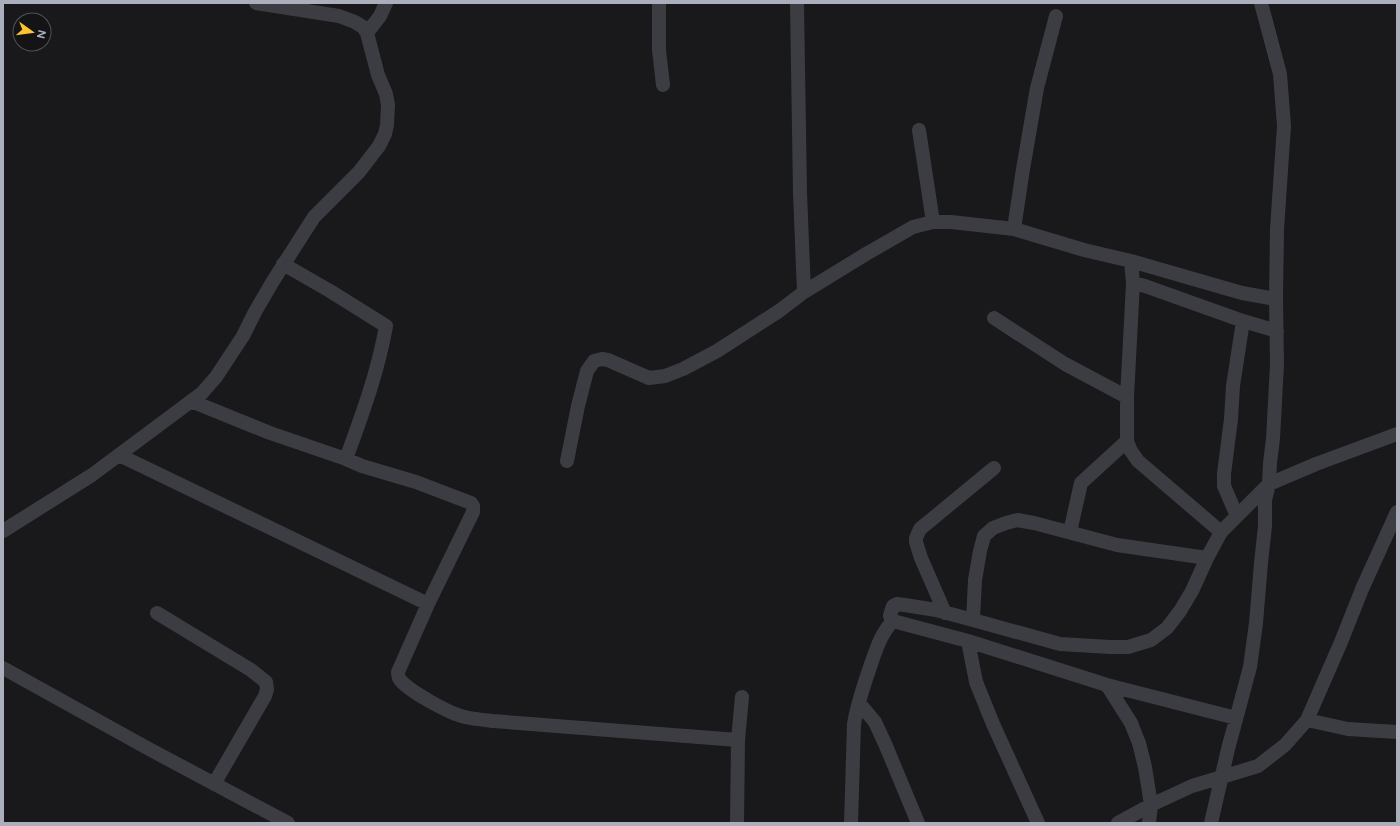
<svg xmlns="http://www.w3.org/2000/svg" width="1400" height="826" font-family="Figtree,sans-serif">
	<rect width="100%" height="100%" fill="#19191b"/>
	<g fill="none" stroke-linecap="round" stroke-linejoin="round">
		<!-- minor -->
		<path stroke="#3c3c43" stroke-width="14" d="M659 3V50L663 85
			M797 3 800 193 804 292
			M367 33 380 16 386 3
			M919 130 933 222
			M1014 229 1023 169 1037 88 1056 16
			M1131 261 1133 283 1127 397V441L1131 451 1138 461 1221 532
			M283 264 330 291 386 326C378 372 362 415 346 459
			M1133 283 1145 286 1243 321 1277 331
			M994 318 1065 364 1127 397
			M191 401 270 433 346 459 362 466 416 482 471 503 473 506V512L428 604
			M119 455 428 604 398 672C398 676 399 679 401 681 411 692 450 714 465 717 474 719 484 720 493 721L738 740
			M567 461 578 406 587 371 594 361 602 359 608 360 649 378 665 376 683 369 717 351 779 311 804 292 866 254 913 227 933 222H951L1014 229 1084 250 1131 261 1242 293 1276 299
			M1237 516 1224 486V474L1231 419 1233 386 1243 321
			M3 531 92 475 202 393 216 377 243 336 255 312 273 281 314 217 359 172 379 146 385 134 387 125 388 105 386 94 378 75 367 33 363 27 355 22 339 16 256 3
			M1070 532 1081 483 1127 441
			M157 613 251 670 266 682 267 689 265 696 214 784
			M945 613 921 558 916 542V538L920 529 994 468
			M973 620 975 580 980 551 984 536 993 528 1006 523 1017 520 1034 523 1117 545 1207 558
			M893 621 968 641 1107 685 1236 718
			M968 641 976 682 993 724 1038 823
			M3 668 149 749 288 823
			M1107 685 1131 723 1139 743 1145 767 1151 805 1149 823
			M859 703 875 722 886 746 918 823
			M1307 720 1348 729 1397 732
			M737 823 738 740 742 697
			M851 823 854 724C857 705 863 688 869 670 875 653 880 634 893 621L890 616 891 612 893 606 897 604 905 605 936 610 973 620 1060 644 1110 647H1128L1151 640 1167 628 1180 611 1192 591 1207 558 1221 532 1269 484 1316 464 1397 434
			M1118 823 1151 805 1192 786 1258 766 1285 745 1307 720 1341 642 1362 589 1397 512
			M1211 823 1228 749 1250 667 1256 623 1261 563 1265 526V500L1269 484 1270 463 1273 439 1277 364 1276 299 1277 229 1284 126 1280 74 1261 3"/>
	</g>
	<!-- border -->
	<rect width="1400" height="826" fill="none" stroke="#abafbc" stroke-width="8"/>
	<!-- north arrow -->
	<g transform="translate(32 32) rotate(104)"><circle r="19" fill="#141417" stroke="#505259"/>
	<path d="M0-3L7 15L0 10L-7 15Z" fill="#fec42e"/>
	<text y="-6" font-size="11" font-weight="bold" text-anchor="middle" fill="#abafbc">N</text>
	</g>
</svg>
